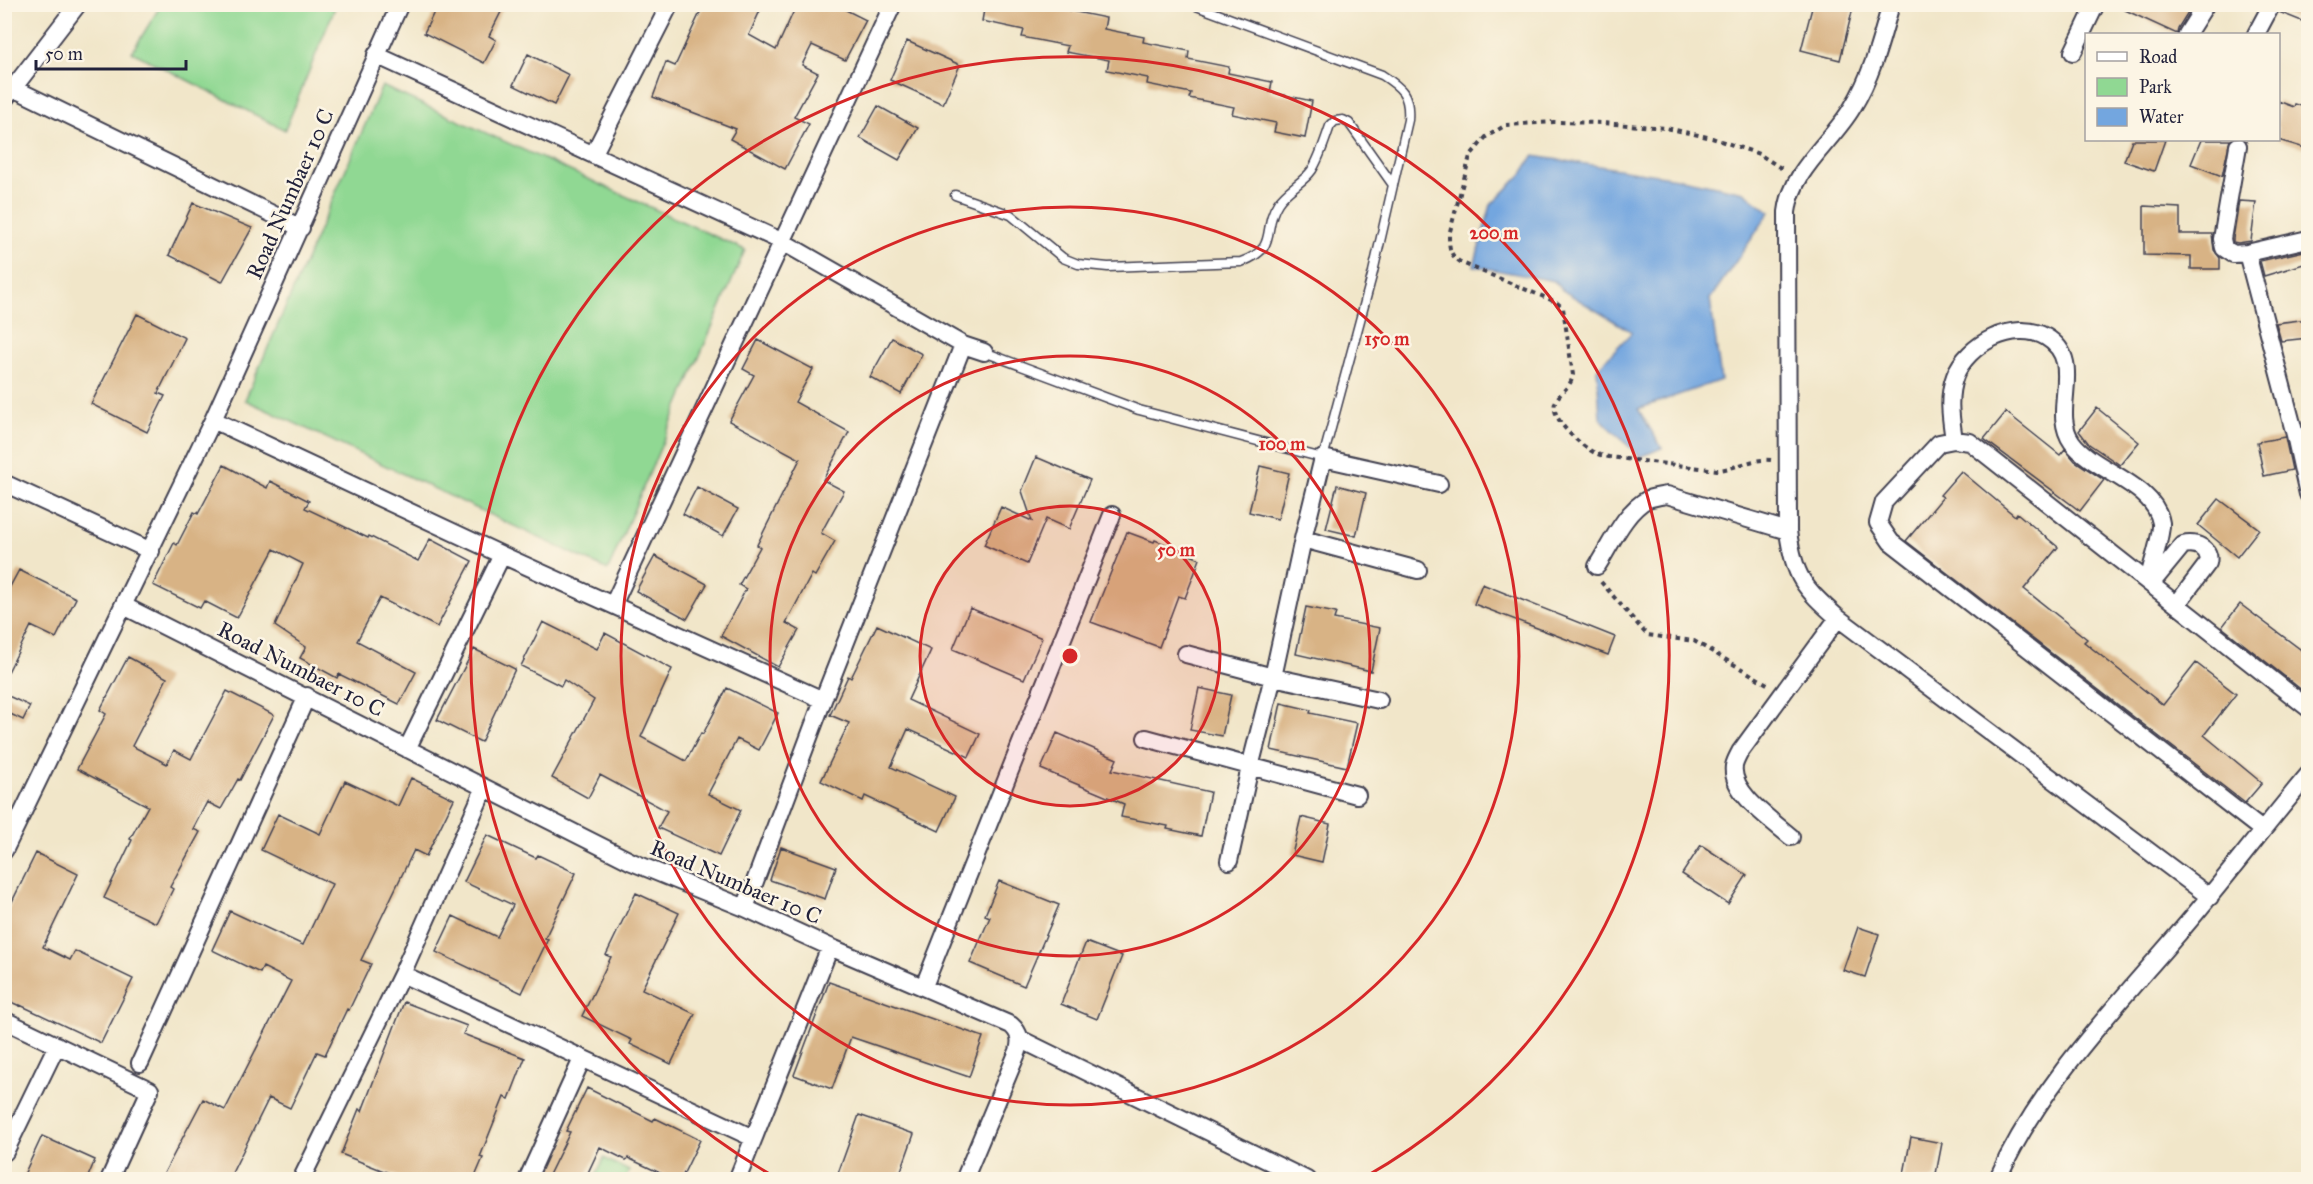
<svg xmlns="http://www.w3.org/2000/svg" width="2313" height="1184" font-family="'IM FELL Great Primer',serif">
	<rect width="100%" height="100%" fill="#fcf5e5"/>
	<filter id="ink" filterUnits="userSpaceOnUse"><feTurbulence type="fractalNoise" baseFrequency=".0167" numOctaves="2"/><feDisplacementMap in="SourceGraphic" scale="12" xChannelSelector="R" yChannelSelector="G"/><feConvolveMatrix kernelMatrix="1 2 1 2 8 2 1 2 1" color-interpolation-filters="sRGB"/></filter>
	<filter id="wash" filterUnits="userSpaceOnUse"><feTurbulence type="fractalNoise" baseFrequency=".008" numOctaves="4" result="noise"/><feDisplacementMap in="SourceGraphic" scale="24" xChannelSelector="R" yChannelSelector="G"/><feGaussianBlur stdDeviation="1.35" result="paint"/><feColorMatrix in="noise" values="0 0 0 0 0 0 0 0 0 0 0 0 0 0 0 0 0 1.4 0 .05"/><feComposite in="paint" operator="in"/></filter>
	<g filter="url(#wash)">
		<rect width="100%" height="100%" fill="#f1e6c9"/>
		<!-- green -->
		<path fill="#90d893" stroke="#597d67" stroke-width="1.5" d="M161 5H336L285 130 132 52Z
			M382 86 745 250 608 570 245 400Z
			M604 1158 629 1171 625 1179H594Z"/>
		<!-- water -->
		<path fill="#73a6df" stroke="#4a648d" stroke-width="1.5" d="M1533 156 1677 178 1744 192 1770 212 1710 299 1721 380 1638 409 1662 448 1640 457 1600 418 1597 369 1632 332 1562 290 1554 281 1474 266 1491 205 1522 174Z"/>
		<g id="blocks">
			<!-- building -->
			<path fill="#d8b385" d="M438 4H505L489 36 496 40 484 63 424 33Z
				M704 4H763L749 35 776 50 797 4H834L866 20 845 60 812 45 802 65 818 73 794 117 809 124 785 169 730 139 736 129 653 97 666 62 675 66Z
				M985 4H1062L1061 9 1106 18 1104 29 1144 37 1143 42 1189 51 1188 59 1229 67 1228 73 1272 82 1270 92 1312 101 1305 138 1274 132 1276 123 1232 114 1234 107 1189 98 1191 93 1147 84 1148 78 1107 70 1109 60 1066 52 1068 46 1022 37 1024 30 982 21Z
				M1813 4H1854L1840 60 1801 50Z
				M2112 4H2193L2178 28 2177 34Z
				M2282 4H2308L2304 22 2279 12Z
				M907 41 960 65 943 104 890 80Z
				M528 54 569 75 554 105 513 85Z
				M2278 101 2294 107 2295 104 2308 108V149L2278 140Z
				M878 106 918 128 899 160 860 138Z
				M2132 140H2165L2154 171 2124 161Z
				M2201 140H2230L2222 176 2191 164Z
				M2239 201 2256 202 2251 241 2238 243 2233 242V239Z
				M193 203 252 228 222 282 169 255Z
				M2144 206 2180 208V234H2212L2214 250 2220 258V269H2191V256L2144 255Z
				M2304 251 2307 263 2264 276 2260 261Z
				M137 314 185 338 158 393 165 396 147 432 91 404Z
				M2308 319V338L2281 341 2276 323Z
				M892 338 922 354 901 394 870 377Z
				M758 340 813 369 795 402 849 432 823 480 844 491 821 533 835 541 815 576 812 574 786 623 799 630 778 667 721 636 746 589 739 585 760 547 757 545 800 459 729 421 754 375 743 369Z
				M2097 408 2139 442 2120 465 2089 444 2079 431Z
				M2006 412 2060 455 2065 449 2075 461 2104 480 2080 511 1984 439Z
				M2285 437 2292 470 2264 476 2257 442Z
				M1036 457 1090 480 1069 529 1046 519 1027 564 984 545 1001 507 1032 521 1022 491Z
				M224 465 267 488 270 481 309 501 305 508 368 538 369 536 418 561 430 539 472 561 437 627 380 598 357 641 416 672 399 704 339 674 337 678 300 658 306 647 275 626 303 564 274 549 237 618 204 601 200 608 153 585 174 543 177 545 194 512 198 514Z
				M1260 466 1289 473 1278 519 1249 512Z
				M1961 471 2015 516 2017 513 2058 547 2024 589 2087 639 2084 642 2163 705 2196 663 2236 694 2204 735 2262 783 2245 803 1906 541 1943 497 1940 495Z
				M1337 485 1366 493 1356 536 1326 529Z
				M697 487 738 509 723 536 683 514Z
				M2219 499 2259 529 2237 557 2198 525Z
				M1127 532 1154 542 1155 540 1200 559 1185 598 1178 596 1159 647 1091 622Z
				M655 556 707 584 687 619 636 591Z
				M19 570 76 598 56 638 31 626 4 680V598Z
				M1482 584 1615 637 1608 655 1474 604Z
				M2240 604 2308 655V695L2222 627Z
				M1306 607 1336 613 1334 619 1380 628 1371 671 1296 654Z
				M970 608 1042 638 1024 679 953 649Z
				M543 622 597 649 605 633 672 669 641 737 686 761 701 733 703 734 727 688 778 713 759 750 737 739 708 794 741 810 719 856 658 828 667 811 600 775 588 798 552 778 594 700 564 680 561 686 521 666Z
				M877 625 931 650 908 700 980 734 969 757 908 729 891 767 955 797 939 831 865 796 863 801 821 781 849 723 830 715 848 676 851 678Z
				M474 649 515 669 481 742 437 720Z
				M128 657 167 678 132 746 167 764 174 750 191 759 227 691 274 715 240 780 238 779 221 809 207 802 193 829 200 832 170 887 173 889 156 923 104 898 132 840 130 839 148 806 77 769 106 714 100 710Z
				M1199 688 1231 695 1222 736 1190 730Z
				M4 694 30 706 23 720 4 711Z
				M1281 703 1311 710 1310 713 1357 723 1347 767 1271 750Z
				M1057 733 1117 759 1112 770 1210 792 1201 836 1167 829 1168 826 1121 817 1124 804 1041 769Z
				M411 778 454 799 426 856 414 850 361 960 371 964 349 1010 347 1009 325 1055 317 1052 290 1108 269 1098 229 1179H161L203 1099 225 1110 291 981 263 967 260 973 212 950 230 911 303 945 332 884 261 850 278 814 320 834 345 781 398 806Z
				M1301 817 1330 824 1322 862 1292 855Z
				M487 835 536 858 538 855 576 873 545 938 548 939 522 993 436 952 453 916 497 937 513 905 464 882Z
				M1701 845 1747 875 1728 904 1682 874Z
				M781 847 836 867 825 899 770 880Z
				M36 853 78 874 43 947 70 960 75 951 133 979 101 1043 20 1005V1006L4 999V918Z
				M999 881 1059 905 1024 986 970 963 990 917 985 915Z
				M636 893 679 913 642 989 695 1014 671 1064 630 1044 632 1040 582 1016 611 957 606 955Z
				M1858 927 1879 934 1865 977 1843 970Z
				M1086 942 1122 956 1097 1019 1061 1004Z
				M829 982 983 1037 969 1077 851 1037 832 1089 794 1075Z
				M404 1002 467 1026 463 1034 525 1058 509 1099 504 1097 480 1157 483 1158 474 1179H404L341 1154 359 1109 362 1111Z
				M587 1088 653 1121 655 1118 700 1140 681 1179H673L628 1158 626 1160 600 1147 585 1179H547L570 1132 566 1131Z
				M859 1115 914 1134 898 1179H836Z
				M42 1136 95 1160 87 1179H22Z
				M1911 1137 1942 1143 1935 1179H1903Z"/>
		</g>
	</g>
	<g filter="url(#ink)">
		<use href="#blocks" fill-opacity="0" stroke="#413f50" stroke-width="1.5"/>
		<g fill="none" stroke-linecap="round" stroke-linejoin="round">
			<defs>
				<path id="service" d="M955 195 1011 215 1063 258 1078 264 1108 267 1241 262C1280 248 1261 229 1278 203 1287 189 1303 183 1312 170 1320 157 1325 140 1330 126L1335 121 1343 120 1349 123 1393 185
					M984 352 1139 410 1323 458 1373 272 1408 120C1410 94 1402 88 1382 75L1191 4"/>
				<path id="minor" d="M1891 4C1881 40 1872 76 1852 108 1831 143 1792 169 1787 212L1788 531C1794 577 1803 587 1838 618L2210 897
					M2187 34 2206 4
					M2256 34 2272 4
					M2073 52 2096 4
					M376 55 781 241 963 345 984 352
					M13 88 301 228
					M4 100 78 4
					M2238 146 2222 239 2224 248 2233 254 2247 253
					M593 155 670 4
					M2308 239 2247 253 2295 435 2308 494
					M213 420 502 555 823 700
					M1954 440C1951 419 1947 397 1955 376 1967 344 2014 319 2046 337 2087 361 2049 410 2072 442 2093 471 2155 484 2161 523 2162 535 2151 568 2148 581
					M4 483 151 551
					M1303 539 1418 570
					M1597 566C1611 544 1625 511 1648 499 1654 497 1661 496 1667 495L1788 531
					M2151 584 2183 545C2195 542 2212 548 2208 563L2177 604
					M613 605 893 4
					M124 606 632 862 745 908 830 947 1011 1025C1020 1033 1021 1040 1018 1051L964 1180
					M1186 654 1273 677 1379 700
					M1146 738 1357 795
					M407 749 502 555
					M2262 830 1891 542 1878 523 1884 502 1939 443 1954 440 1970 442 2308 708
					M1791 837C1773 821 1730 793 1734 766 1735 761 1738 756 1740 752L1838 618
					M4 851 213 420 400 4
					M1229 861 1250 767 1273 677 1303 539 1323 458 1439 484
					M745 908 823 700 963 345
					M402 974 753 1138
					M924 986 1112 515
					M4 1020 150 1090 109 1180
					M1020 1039 1307 1180
					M140 1063 307 696
					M5 1152 57 1045
					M301 1180 402 974 484 789
					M527 1180 582 1059
					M737 1180 830 947
					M1997 1180C2039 1086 2112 1011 2178 934 2223 882 2264 827 2308 775"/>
			</defs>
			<!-- service casing -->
			<use href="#service" stroke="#413f50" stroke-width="11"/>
			<!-- minor casing -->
			<use href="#minor" stroke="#413f50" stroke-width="20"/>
			<!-- path -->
			<path stroke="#413f50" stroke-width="4" stroke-dasharray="4.5 4.5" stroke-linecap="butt" d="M1771 460C1751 458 1736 469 1717 470L1609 457C1604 456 1599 455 1595 453 1582 447 1550 419 1555 403 1559 392 1571 388 1573 375L1563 308 1556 302 1462 263C1450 256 1449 249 1449 235L1470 156 1486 137 1506 125 1554 122 1602 123 1666 128 1712 138 1759 154 1784 170
				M1601 582 1647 635 1694 641 1769 685"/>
			<!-- service -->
			<use href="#service" stroke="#fff" stroke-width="8"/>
			<!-- minor -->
			<use href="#minor" stroke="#fff" stroke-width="16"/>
		</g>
	</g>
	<!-- distance rings -->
	<circle cx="1070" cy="656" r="150" fill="#d62828" fill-opacity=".12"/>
	<g fill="none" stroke="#d62828" stroke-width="3">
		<circle cx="1070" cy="656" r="150"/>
		<circle cx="1070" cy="656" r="300"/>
		<circle cx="1070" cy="656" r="449"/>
		<path d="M775 1177A599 599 0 1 1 1365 1177"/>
	</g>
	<g text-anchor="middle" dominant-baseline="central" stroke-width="5" stroke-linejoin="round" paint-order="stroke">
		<!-- street labels -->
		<g font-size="22" fill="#22223b" stroke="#fcf5e5">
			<text transform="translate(290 194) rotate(-66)">Road Numbaer 10 C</text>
			<text transform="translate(301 669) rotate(27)">Road Numbaer 10 C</text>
			<text transform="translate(736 882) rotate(23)">Road Numbaer 10 C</text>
		</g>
	</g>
	<circle cx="1070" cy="656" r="9" fill="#d62828" stroke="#fcf5e5" stroke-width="3"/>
	<g font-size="18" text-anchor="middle" font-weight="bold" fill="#d62828" stroke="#fcf5e5" stroke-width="5" stroke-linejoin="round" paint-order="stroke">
		<text x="1494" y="239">200 m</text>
		<text x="1387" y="345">150 m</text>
		<text x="1282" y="450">100 m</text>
		<text x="1176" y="556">50 m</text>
	</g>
	<!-- margin -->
	<rect width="2313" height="1184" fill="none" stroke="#fcf5e5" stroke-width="24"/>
	<!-- legend -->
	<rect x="2085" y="33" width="195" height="108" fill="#fcf5e5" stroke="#a5a1a1" stroke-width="1.5"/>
	<rect x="2097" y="52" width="30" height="9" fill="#ffffff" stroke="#a5a1a1" stroke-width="1.5"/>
	<text x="2139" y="63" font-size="18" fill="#22223b">Road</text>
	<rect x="2097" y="78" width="30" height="18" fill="#90d893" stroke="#a5a1a1" stroke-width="1.5"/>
	<text x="2139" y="93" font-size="18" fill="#22223b">Park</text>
	<rect x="2097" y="108" width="30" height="18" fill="#73a6df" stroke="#a5a1a1" stroke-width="1.5"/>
	<text x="2139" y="123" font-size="18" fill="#22223b">Water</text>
	<!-- scale -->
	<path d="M36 60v9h150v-9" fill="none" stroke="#22223b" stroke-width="3"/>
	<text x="45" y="60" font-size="18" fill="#22223b" stroke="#fcf5e5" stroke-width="4.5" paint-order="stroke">50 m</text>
</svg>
